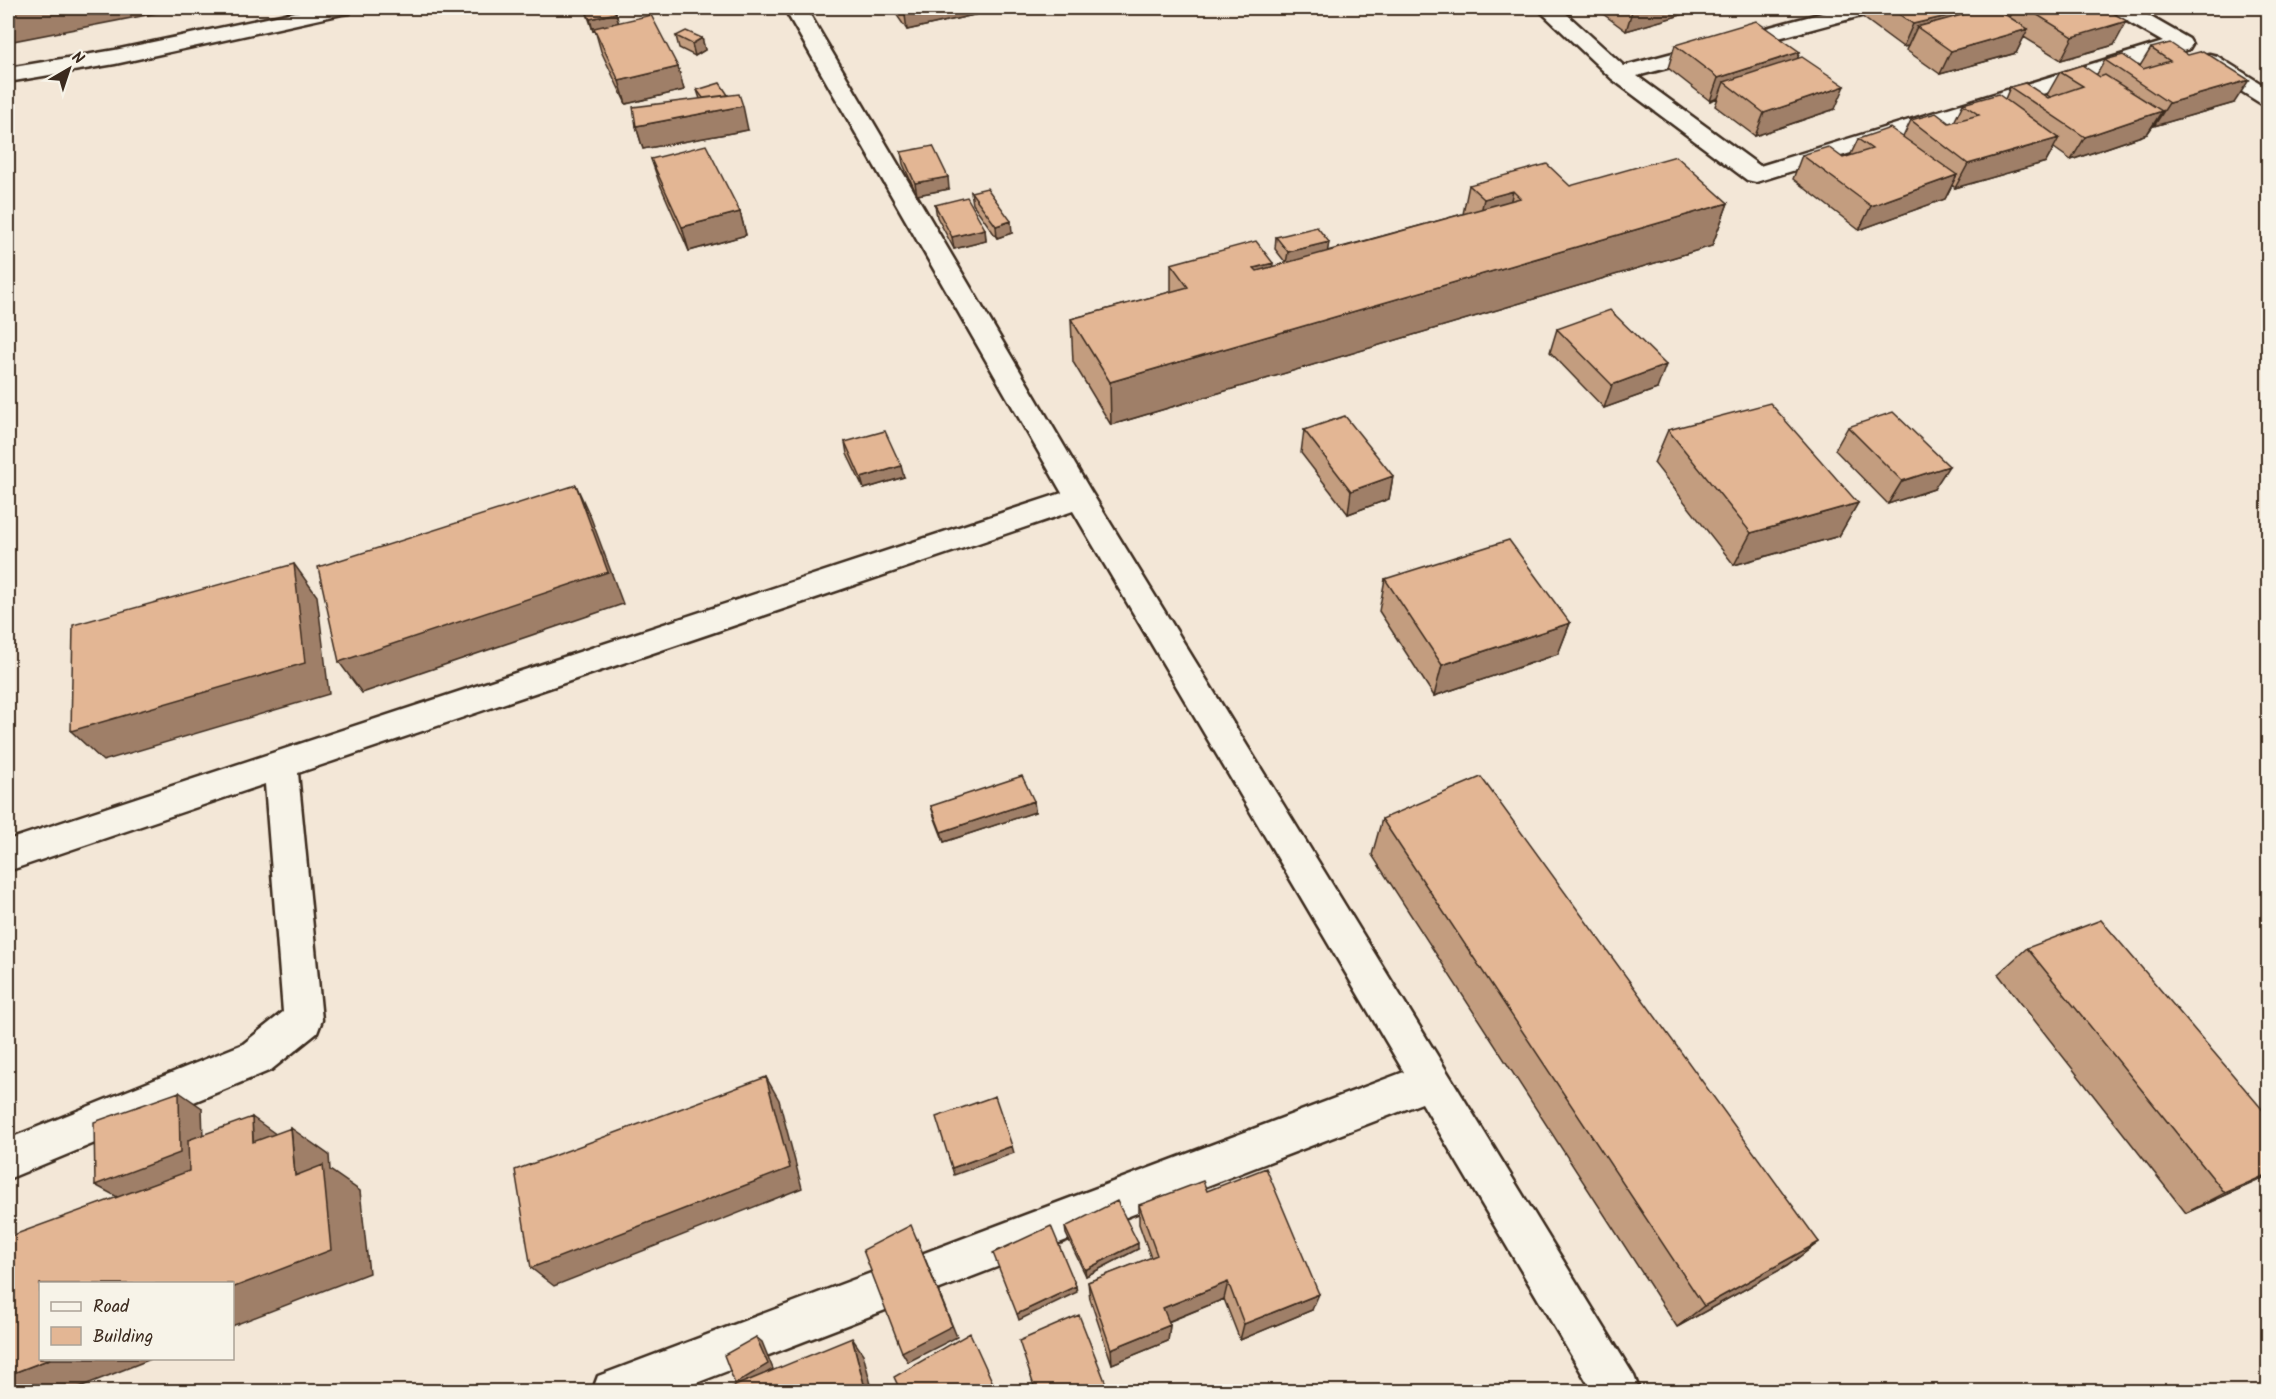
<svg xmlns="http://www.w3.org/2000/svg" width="2276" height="1399" font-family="Kalam,sans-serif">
	<rect width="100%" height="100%" fill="#f3e7d7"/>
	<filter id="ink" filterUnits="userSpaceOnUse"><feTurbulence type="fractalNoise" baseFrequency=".0167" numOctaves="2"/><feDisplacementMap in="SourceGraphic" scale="12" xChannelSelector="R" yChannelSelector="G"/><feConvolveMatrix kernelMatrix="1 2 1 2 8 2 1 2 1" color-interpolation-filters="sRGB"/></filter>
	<g filter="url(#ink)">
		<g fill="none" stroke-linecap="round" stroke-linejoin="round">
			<defs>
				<path id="minor" d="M314 8H353L350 13 342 14 115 64 8 82V68L115 50Z
					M784 8H806L1090 490 1634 1376 1640 1392H1593L1422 1103 673 1392H592L598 1376 614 1370 1404 1072 1073 511 298 773 322 1020 317 1033 271 1070 8 1179V1139L243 1044 283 1012 265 784 8 871V840L1062 493Z
					M1537 8H1560L1624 66 1841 8H1874L1872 13 1637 76 1760 166 2163 42 2113 13 2111 8H2135L2189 39 2192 44 2189 49 1756 182 1747 180 1612 79Z
					M2209 54 2217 56 2268 88V105L2260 103 2201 66 2198 61 2201 56Z"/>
			</defs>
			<!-- minor casing -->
			<use href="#minor" stroke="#3b2a1e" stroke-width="5"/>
			<!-- minor -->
			<use href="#minor" fill="#f7f3e8" fill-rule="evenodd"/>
		</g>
		<!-- wall -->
		<path fill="#c39d7f" stroke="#3b2a1e" stroke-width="1.5" d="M892 8H1005L907 30Z
			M1595 8H1702V9L1626 31Z
			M1865 8H2120L2116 15 2114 45 2061 60 2024 37 2016 53 1940 74 1906 50 1908 46 1903 47 1861 16Z
			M586 11 616 13 618 22 678 67 684 90 626 104 601 51 595 30 593 31 590 22Z
			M676 36 702 38 705 50 695 56 679 48Z
			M1675 45 1798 58 1835 109 1755 136 1715 106 1718 98 1710 101 1668 68Z
			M2151 48 2234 103 2154 126H2153L2147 134 2071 160 2054 148 2046 162 1955 188 1952 185 1945 199 1859 230 1793 179 1802 155 1843 158 1850 156 1858 139 1903 137 1911 120 1949 123 1954 122 1963 104 2005 99 2010 87 2048 98 2050 97 2047 95 2060 72 2097 74 2105 60 2140 66Z
			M697 90 748 130 643 149 636 126 700 99Z
			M901 152 949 189 917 195 903 164Z
			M651 159 740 212 746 235 689 251 659 182Z
			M1469 185 1570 186 1728 203 1712 246 1111 425 1073 362 1071 319 1171 292V264L1273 267 1286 263 1275 249 1276 237 1329 242 1327 251 1463 214Z
			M971 192 1012 233 997 238 973 204Z
			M935 205 985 229 986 241 954 249 937 217Z
			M1557 329 1657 389 1604 408 1550 352Z
			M1848 427 1934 489 1888 504 1835 450Z
			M1304 430 1393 476 1389 499 1348 514 1301 453Z
			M1668 430 1858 503 1839 536 1734 565 1654 463Z
			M845 442 904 477 864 489 847 454Z
			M1385 579 1570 623 1558 654 1434 696 1379 611Z
			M2268 778V792L2261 787Z
			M1034 801 1035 812 944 842 934 816 931 806Z
			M1382 819 1819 1242 1787 1266 1677 1327 1372 855Z
			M2027 948 2268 1176 2186 1213 1998 974Z
			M1207 1191 1312 1310 1240 1340 1224 1299 1168 1322 1170 1325 1168 1341 1112 1364 1090 1299 1088 1282 1151 1258 1139 1224V1205Z
			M1065 1227 1138 1249 1086 1276 1066 1234Z"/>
		<!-- shaded-wall -->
		<path fill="#9f7f68" stroke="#3b2a1e" stroke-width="1.5" d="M8 8H183L8 42Z
			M904 8H1005L907 30Z
			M1633 8H1702V9L1626 31Z
			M1981 8H1992L1917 27 1908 46 1903 47 1913 24Z
			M2003 8H2014L2009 17 1996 21Z
			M2110 8H2120L2109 27 2127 21 2114 45 2061 60 2073 37 2106 9Z
			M616 13 619 25 593 31 590 19Z
			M2028 29 2016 53 1940 74 1951 51Z
			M702 38 705 50 695 56 692 44Z
			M1800 52 1791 75 1724 82 1718 98 1710 101 1718 78Z
			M678 67 684 90 626 104 619 81Z
			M2249 80 2234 103 2154 126 2169 103Z
			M1845 86 1835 109 1755 136 1764 113Z
			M743 106 748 130 643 149 636 126Z
			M2162 111 2147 134 2071 160 2085 137Z
			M2059 138 2046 162 1955 188 1968 164Z
			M1957 175 1945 199 1859 230 1871 206Z
			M948 177 949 189 917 195 915 183Z
			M1513 191 1503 234 1474 242 1484 199Z
			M1728 203 1712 246 1111 425 1110 382Z
			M740 212 746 235 689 251 682 227Z
			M1011 221 1012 233 997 238 996 226Z
			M985 229 986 241 954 249 952 237Z
			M1329 242 1327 254 1286 263 1288 252Z
			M1273 263 1269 306 1254 268Z
			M1666 365 1657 389 1604 408 1612 385Z
			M901 466 904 477 864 489 861 478Z
			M1949 466 1934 489 1888 504 1902 481Z
			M1393 476 1389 499 1348 514 1351 491Z
			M576 485 591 518 623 604 362 693 339 662Z
			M1858 503 1839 536 1734 565 1751 533Z
			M294 564 317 596 329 694 103 761 71 731Z
			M1570 623 1558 654 1434 696 1442 665Z
			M1034 801 1035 812 944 842 941 832Z
			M766 1077 779 1100 802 1188 554 1286 531 1268Z
			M179 1092 202 1108 204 1168 121 1199 95 1185Z
			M252 1117 291 1145 253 1142Z
			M291 1128 329 1155 330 1170 360 1191 369 1273 232 1326V1288L295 1176Z
			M1012 1146 1014 1153 954 1175 952 1168Z
			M2268 1174V1176L2186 1213 2225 1193Z
			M917 1239 957 1337 908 1362 902 1352Z
			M1819 1242 1787 1266 1677 1327 1704 1306Z
			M1138 1243V1249L1086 1276 1085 1270Z
			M1228 1282 1224 1299 1162 1324 1163 1308Z
			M1076 1286 1077 1292 1019 1320 1017 1314Z
			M1319 1294 1312 1310 1240 1340 1244 1324Z
			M1170 1325 1168 1341 1112 1364 1111 1349Z
			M756 1337 762 1342 773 1369 740 1389 735 1384Z
			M852 1338 863 1354 873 1392H866Z
			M50 1359H151L67 1392H8V1375Z"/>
		<!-- building -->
		<path fill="#e3b694" stroke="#3b2a1e" stroke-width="1.5" d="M600 8H613L616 13 590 19 586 11Z
			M1890 8H1981L1913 24Z
			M1988 8H1995L2028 29 1951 51 1917 27Z
			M2026 8H2110L2106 9 2127 21 2073 37Z
			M651 15 678 67 619 81 594 28Z
			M1756 21 1800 52 1718 78 1675 45Z
			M686 31 702 38 692 44 676 36Z
			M2170 43 2188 55 2203 51 2249 80 2169 103 2105 60 2123 55 2143 69 2170 61 2151 48Z
			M1802 57 1845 86 1764 113 1724 82Z
			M2082 65 2100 77 2105 75 2162 111 2085 137 2010 87 2025 83 2048 98 2083 86 2060 72Z
			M720 83 728 95 703 98 697 90Z
			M739 94 743 106 636 126 633 107Z
			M1998 94 2059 138 1968 164 1911 120 1936 113 1949 123 1979 115 1963 104Z
			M1890 128 1957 175 1871 206 1802 155 1828 147 1843 158 1872 149 1858 139Z
			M706 145 740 212 682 227 651 159Z
			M933 146 948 177 915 183 901 152Z
			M1676 156 1728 203 1110 382 1071 319 1188 287 1171 264 1256 241 1273 263 1254 268 1257 271 1520 198 1513 191 1484 199 1469 185 1547 164 1570 186Z
			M987 188 1011 221 996 226 971 192Z
			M967 197 985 229 952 237 935 205Z
			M1317 227 1329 242 1288 252 1276 237Z
			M1610 310 1666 365 1612 385 1557 329Z
			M1770 403 1858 503 1751 533 1668 430Z
			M1893 412 1949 466 1902 481 1848 427Z
			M1345 416 1393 476 1351 491 1304 430Z
			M885 431 901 466 861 478 845 442Z
			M576 485 608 572 339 662 318 567Z
			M1509 540 1570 623 1442 665 1385 579Z
			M294 564 305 663 71 731 73 625Z
			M1022 776 1034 801 941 832 931 806Z
			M1481 777 1819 1242 1704 1306 1382 819Z
			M2101 920 2268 1116V1174L2225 1193 2027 948Z
			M766 1077 790 1168 531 1268 515 1170Z
			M179 1092 180 1153 95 1185 94 1122Z
			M995 1096 1012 1146 952 1168 936 1117Z
			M252 1117 253 1142 291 1128 295 1176 323 1165 331 1250 232 1288V1284H40V1359H50L8 1375V1237L189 1171 188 1140Z
			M1266 1168 1319 1294 1244 1324 1228 1282 1163 1308 1170 1325 1111 1349 1088 1282 1157 1255 1139 1205 1203 1181 1207 1191Z
			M1117 1201 1138 1243 1085 1270 1065 1227Z
			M911 1225 952 1326 902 1352 863 1250Z
			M1051 1226 1076 1286 1017 1314 993 1253Z
			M1079 1315 1108 1389 1103 1392H1036L1019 1341Z
			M970 1333 997 1392H901L894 1377Z
			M756 1337 768 1364 735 1384 724 1355Z
			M852 1338 866 1392H725V1390Z"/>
	</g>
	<!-- margin -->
	<rect width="2276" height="1399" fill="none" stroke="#f7f3e8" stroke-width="30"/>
	<rect x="15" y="15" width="2246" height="1369" fill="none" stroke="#3b2a1e" stroke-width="2" filter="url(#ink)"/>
	<!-- legend -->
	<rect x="39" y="1282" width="195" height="78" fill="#f7f3e8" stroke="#aca397" stroke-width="1.5"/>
	<rect x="51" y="1302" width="30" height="9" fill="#f7f3e8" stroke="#aca397" stroke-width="1.5"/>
	<text x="93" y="1312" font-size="18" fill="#3b2a1e">Road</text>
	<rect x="51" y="1327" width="30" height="18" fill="#e3b694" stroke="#aca397" stroke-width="1.5"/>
	<text x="93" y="1342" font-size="18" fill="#3b2a1e">Building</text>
	<!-- north arrow -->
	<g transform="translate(69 69) rotate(39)" stroke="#f7f3e8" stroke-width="4.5" paint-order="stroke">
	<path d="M0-4.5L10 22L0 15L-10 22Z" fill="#3b2a1e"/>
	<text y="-9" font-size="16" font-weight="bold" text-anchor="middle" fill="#3b2a1e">N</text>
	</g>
</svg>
